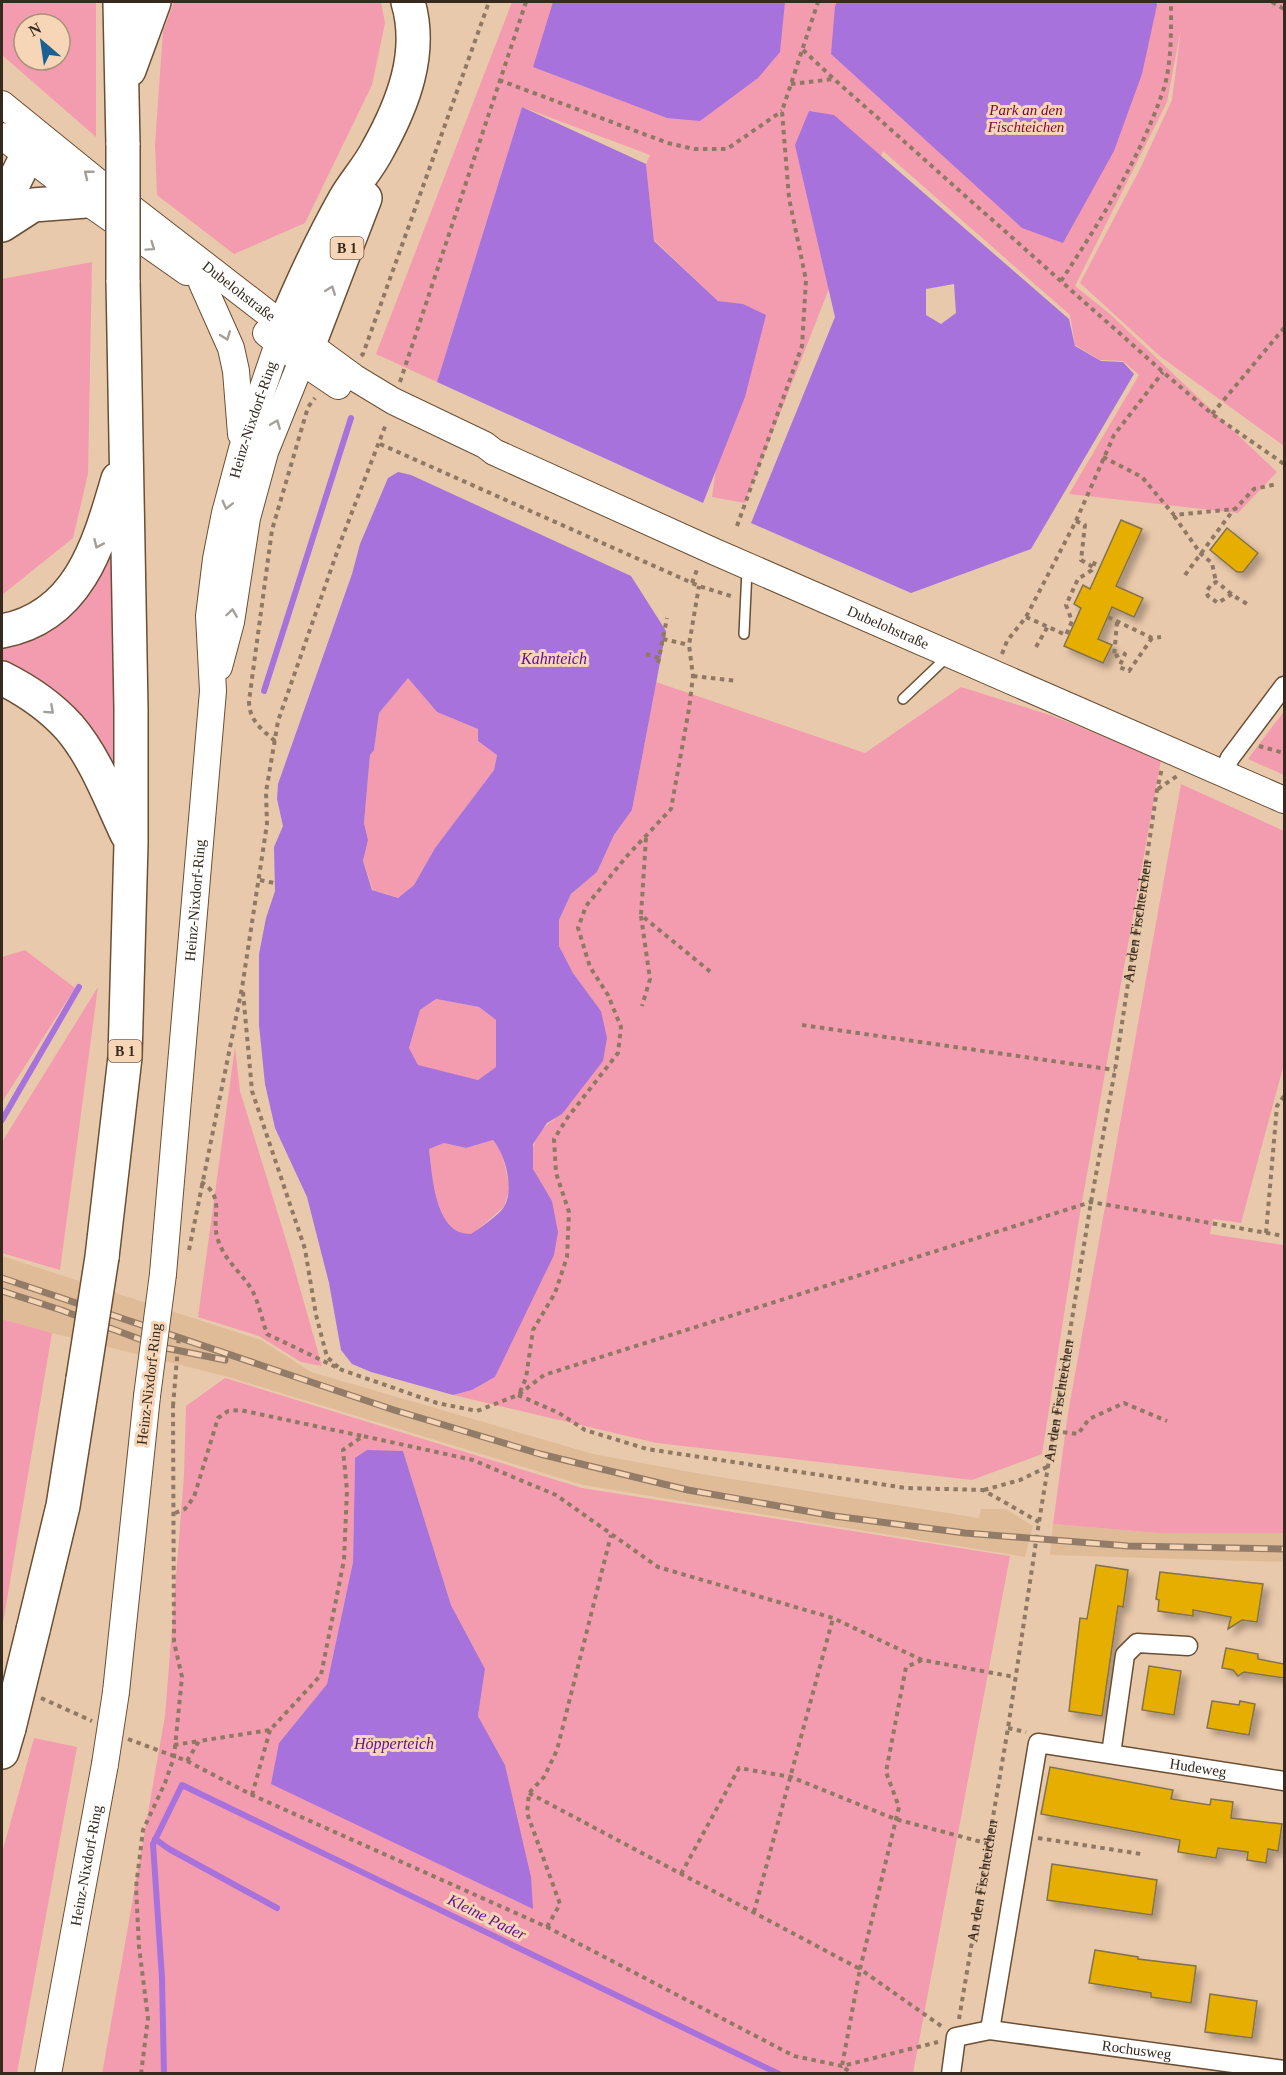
<svg xmlns="http://www.w3.org/2000/svg" width="1286" height="2075" font-family="Georgia,serif">
	<defs>
		<filter id="shadow"><feDropShadow dx="5.5" dy="5.5" stdDeviation="3" flood-color="#0004"/></filter>
	</defs>
	<rect width="100%" height="100%" fill="#e9c9ab"/>
	<!-- built -->
	<path fill="#e0bb98" d="M2 1256 261 1340 311 1372 593 1454 707 1475 979 1518 981 1509H1006L1033 1526 1025 1557 583 1485 225 1376 52 1333 2 1319Z
		M1053 1524 1158 1533H1284V1562L1050 1555Z"/>
	<!-- green -->
	<path fill="#f49caf" fill-rule="evenodd" d="M2 2H96V137L2 55ZM24 24H60V60H24Z
		M174 2H381L385 23 372 85 305 223 234 254 157 195 155 144 163 31Z
		M512 2H1284V446L1161 357 1080 283 1140 169 1172 100 1181 29 1167 102 1075 286 1110 314 1277 472 1238 513 1069 494 1139 375 1123 361 1100 360 1075 345 1070 315 883 151 745 503 712 497 739 304 718 301 654 240 646 164 650 155 522 107 437 382 376 354Z
		M92 262 88 474 73 538 2 595V279Z
		M114 506 115 772 2 666V640L29 630Z
		M408 677 437 712 478 729V741L497 754 494 770 435 848 414 885 398 898 373 890 363 861 368 840 364 823 370 755 374 750 379 713Z
		M656 682 865 753 961 687 1053 716 1161 760 1080 1213 1042 1454 972 1480 657 1443 453 1395 472 1390 495 1377 520 1321 552 1201C546 1191 535 1179 533 1168 528 1142 542 1126 562 1114L601 1011 573 973 559 946V920L571 894 597 872 614 835 632 810Z
		M1284 711V775L1248 759Z
		M1181 784 1284 831V1064L1241 1223 1213 1219 1210 1234 1284 1245V1533H1158L1053 1524 1068 1413Z
		M25 950 75 988 2 1102V957Z
		M98 987 60 1270 2 1253V1142Z
		M436 999 479 1007 496 1020V1067L478 1080 418 1066 409 1048 420 1010Z
		M235 1047 240 1091 290 1253 322 1366 301 1362 259 1336 198 1317Z
		M493 1140 501 1150 510 1188 504 1207 471 1235C467 1234 461 1233 457 1231 434 1218 432 1172 429 1149L444 1143 466 1148Z
		M2 1319 52 1333 2 1629Z
		M225 1378 582 1488 1010 1556 913 2073 102 2074 165 1716 184 1475 186 1406ZM403 1451 451 1605 485 1669 478 1716 505 1765 279 1743 327 1684 353 1562 355 1458Z
		M34 1738 77 1747 17 2073H2V1853Z"/>
	<!-- water -->
	<path fill="#a872dc" fill-rule="evenodd" d="M553 2H785L780 52 758 78 700 121 667 118 533 67Z
		M837 2H1156L1157 5 1142 74 1114 151 1063 243 1022 228 831 54 835 6Z
		M522 107 646 164 654 241 718 301 743 304 766 315 745 397 703 503 437 382Z
		M809 111 834 115 1069 319 1075 346 1101 361 1123 362 1134 374 1031 549 911 593 751 523 835 317 795 145ZM954 284 956 313 941 324 926 315V289Z
		M398 472 411 475 631 576 666 631 632 810 614 835 597 872 571 894 559 920V946L573 973 601 1011 607 1038 603 1061 562 1114 547 1123 533 1144V1169L552 1201 558 1232 554 1255 495 1377 472 1390 453 1395 371 1372 352 1364 341 1350 329 1283 307 1197 275 1128 265 1084 259 1025V954L266 918 275 891 274 847 283 826 277 799 278 784 352 574 360 544 388 478ZM408 678 437 712 478 729V741L497 755 494 770 435 848 414 885 398 898 372 890 363 861 368 840 364 823 370 755 374 750 379 713ZM436 999 479 1007 496 1020V1067L478 1080 418 1065 409 1048 420 1010ZM493 1140C505 1154 515 1189 504 1207 499 1215 480 1228 471 1234 467 1234 461 1233 457 1231 434 1218 432 1172 429 1149L444 1143 466 1148Z
		M367 1450 403 1451 451 1605 485 1669 478 1716 505 1765 531 1877 533 1909 271 1784 279 1743 327 1684 353 1562 355 1458Z"/>
	<g fill="none" stroke-linecap="round" stroke-linejoin="round">
		<!-- stream -->
		<path stroke="#a872dc" stroke-width="6" d="M264 691 351 418
			M2 1120 79 987
			M155 1839 169 1849 277 1908
			M164 2074 162 1978 153 1844 182 1785 779 2074"/>
	</g>
	<!-- building -->
	<path fill="#e6af01" stroke="#83724f" stroke-width="1.5" filter="url(#shadow)" d="M1121 520 1142 529 1116 586 1143 598 1134 617 1112 607 1098 639 1112 645 1103 663 1064 646 1081 608 1074 604 1083 585 1090 589Z
		M1227 528 1258 553 1243 572H1237L1210 550Z
		M1096 1565 1128 1570 1123 1607 1118 1606 1102 1716 1069 1711 1080 1618 1087 1619Z
		M1160 1572 1263 1584 1257 1622 1242 1620 1228 1629 1231 1617 1193 1610V1616L1158 1611 1159 1600 1156 1599Z
		M1226 1648 1258 1654V1659L1284 1664V1678L1244 1672 1238 1676 1233 1670 1222 1668Z
		M1149 1666 1181 1671 1174 1715 1142 1710Z
		M1212 1701 1239 1705 1240 1701 1255 1704 1249 1735 1207 1728Z
		M1050 1767 1173 1790 1171 1799 1210 1805 1211 1799 1233 1802 1231 1818 1282 1824 1278 1851 1268 1849 1266 1863 1247 1860 1248 1852 1218 1848 1216 1858 1178 1852 1180 1840 1041 1814Z
		M1052 1864 1157 1880 1152 1915 1047 1900Z
		M1095 1950 1138 1957V1959L1196 1966 1191 2003 1151 1997V1993L1089 1983Z
		M1210 1994 1257 2001 1252 2038 1205 2032Z"/>
	<g fill="none" stroke-linecap="round" stroke-linejoin="round">
		<defs>
			<path id="lane" d="M744 634 747 570
				M903 699 947 657"/>
			<g id="street">
				<path d="M1223 773 1230 758 1284 686"/>
				<path d="M1111 1754 1125 1655 1137 1643 1188 1646"/>
				<path id="s2" d="M990 2030 1038 1743 1284 1781"/>
				<path id="s3" d="M951 2074 956 2037 990 2030 1284 2070"/>
			</g>
			<g id="secondary">
				<path id="s4" d="M2 104 103 186 284 326 355 378 393 401 485 445 494 452 713 551 1284 800"/>
				<path d="M2 136 86 201 187 272"/>
				<path d="M202 283 231 348 236 371 241 434"/>
				<path d="M266 333 301 361 338 386"/>
				<path d="M219 667 231 622 247 518 265 452 307 348"/>
				<path id="s5" d="M163 1274 213 691 209 616 216 559 225 513 242 449 284 326"/>
				<path d="M116 1692 147 1396"/>
				<path id="s6" d="M48 2074 105 1764"/>
			</g>
			<path id="highway" d="M120 2 123 145
				M129 70 154 2
				M2 201 13 184 27 156
				M2 225 33 205 86 201
				M284 326C302 283 322 240 345 199 355 182 369 167 378 149 403 104 423 53 408 2
				M309 344 365 198
				M2 631C79 617 99 544 118 479
				M2 678C26 690 51 707 69 727 95 757 110 798 127 834
				M102 1257 125 1057 131 844V709L123 280
				M33 1630 63 1506 83 1379
				M2 1752 9 1728"/>
		</defs>
		<!-- lane casing -->
		<use href="#lane" stroke="#6a4f34" stroke-width="12"/>
		<!-- street casing -->
		<use href="#street" stroke="#6a4f34" stroke-width="21"/>
		<!-- secondary casing -->
		<use href="#secondary" stroke="#6a4f34" stroke-width="28"/>
		<!-- highway casing -->
		<use href="#highway" stroke="#6a4f34" stroke-width="36"/>
		<!-- path -->
		<g stroke="#8f7964" stroke-width="4" stroke-dasharray="4.5 4.5" stroke-linecap="butt">
			<path d="M1272 2 1284 9"/>
			<path d="M803 50 834 79 1163 372 1212 414 1284 464"/>
			<path d="M499 80 668 143 694 149H727L782 111"/>
			<path d="M791 84 834 79"/>
			<path d="M1061 281C1101 220 1141 157 1164 88 1172 61 1171 29 1171 2"/>
			<path d="M361 356 363 354 489 2"/>
			<path d="M400 382 526 2"/>
			<path d="M1212 414 1284 328"/>
			<path d="M380 444 699 586 734 597"/>
			<path d="M1103 457 1142 477 1174 515 1235 509 1254 489 1277 484"/>
			<path d="M1174 516 1201 554 1212 563 1216 582"/>
			<path d="M1076 521 1085 525 1081 560 1093 567"/>
			<path d="M737 526 802 346 806 280 789 198 782 111 818 2"/>
			<path d="M1185 575 1234 509"/>
			<path d="M692 583 698 567"/>
			<path d="M1232 594 1218 603 1208 596 1206 592 1211 585 1216 582C1221 584 1223 588 1228 591 1234 597 1243 601 1250 606"/>
			<path d="M1026 617 1066 635 1072 621 1066 605 1078 579 1092 570 1096 559"/>
			<path d="M1108 617 1152 638 1161 637"/>
			<path d="M1117 622 1114 657 1123 653 1125 654 1119 667 1129 671 1152 638"/>
			<path d="M663 639 689 645"/>
			<path d="M1036 647 1048 626"/>
			<path d="M646 654 659 658"/>
			<path d="M1002 654 1007 641 1026 617 1076 521 1114 435 1163 372"/>
			<path d="M658 663 667 618"/>
			<path d="M693 676 737 681"/>
			<path d="M275 741C261 729 249 720 249 701L272 530 308 407 315 398"/>
			<path d="M1259 746 1284 753"/>
			<path d="M1158 789 1177 776"/>
			<path d="M646 838 641 915 713 974"/>
			<path d="M260 880 274 883"/>
			<path d="M641 916 650 979 642 1006"/>
			<path d="M243 992 252 1091 305 1249 316 1315 327 1357 338 1367"/>
			<path d="M802 1025 1115 1070"/>
			<path d="M201 1182C227 1198 210 1217 218 1240 225 1261 241 1272 252 1290 259 1303 262 1320 267 1334L342 1370 437 1403 477 1411 518 1395 544 1375 1091 1202 1284 1236"/>
			<path d="M1266 1233 1277 1106 1284 1096"/>
			<path d="M189 1250 242 988 267 824 266 792 278 721 342 538 386 424"/>
			<path d="M520 1392 526 1378 533 1330 555 1293 567 1257 569 1212 556 1173 554 1139 568 1117 618 1053 621 1027 608 995 590 967 578 928 586 906 627 856 671 809 689 709 693 676 689 645 699 586"/>
			<path d="M518 1395 559 1413 585 1430 647 1449 906 1488 983 1490 1039 1522"/>
			<path d="M1054 1431 1078 1434 1089 1419 1124 1403 1167 1421"/>
			<path d="M984 1490 1020 1480 1049 1466"/>
			<path d="M175 1513 185 1509 194 1497 218 1418 228 1411 240 1410 362 1436"/>
			<path d="M922 1660 906 1667 886 1772 899 1807 860 1969 944 2028"/>
			<path d="M41 1698 92 1721"/>
			<path d="M1008 1728 1026 1732"/>
			<path d="M128 1739 187 1761 252 1795 547 1927 794 2056 842 2066 938 2042"/>
			<path d="M174 1745 199 1741"/>
			<path d="M187 1761 199 1741 270 1730 321 1675 344 1560 347 1490 343 1450 363 1436 473 1460 556 1495 658 1567 833 1618 922 1660 1015 1677"/>
			<path d="M529 1793 860 1969 842 2066 852 2074"/>
			<path d="M252 1795 270 1730"/>
			<path d="M1038 1838 1141 1854"/>
			<path d="M681 1874 739 1768 791 1777 895 1819 989 1844"/>
			<path d="M754 1912 833 1618"/>
			<path d="M547 1927 560 1904 527 1813 529 1793 544 1777 557 1750 611 1535"/>
			<path id="s1" d="M959 2019 1008 1728 1039 1522 1091 1202 1115 1070 1157 790 1162 768"/>
			<path d="M141 2074 148 2018 139 1947 136 1887 143 1830 165 1783 174 1757 182 1677 174 1642 173 1406"/>
		</g>
		<!-- lane -->
		<use href="#lane" stroke="#fff" stroke-width="9"/>
		<!-- street -->
		<use href="#street" stroke="#fff" stroke-width="18"/>
		<!-- secondary -->
		<use href="#secondary" stroke="#fff" stroke-width="26"/>
		<!-- highway -->
		<use href="#highway" stroke="#fff" stroke-width="33"/>
		<defs>
			<path id="rail" d="M2 1278 394 1410 540 1454 688 1490 834 1516 965 1533 1128 1546 1284 1549
				M2 1291 61 1310 161 1347 225 1360"/>
		</defs>
		<!-- rail casing -->
		<use href="#rail" stroke="#937c67" stroke-width="7"/>
		<!-- rail -->
		<use href="#rail" stroke="#f6d6b7" stroke-width="4.5" stroke-dasharray="14" stroke-linecap="butt"/>
		<defs>
			<path id="secondary-bridge" d="M147 1396 163 1274
				M105 1764 116 1692"/>
			<path id="highway-bridge" d="M123 145V280
				M83 1379 102 1257
				M9 1728 33 1630"/>
		</defs>
		<!-- secondary-bridge casing -->
		<use href="#secondary-bridge" stroke="#6a4f34" stroke-width="28" stroke-linecap="butt"/>
		<!-- highway-bridge casing -->
		<use href="#highway-bridge" stroke="#6a4f34" stroke-width="36" stroke-linecap="butt"/>
		<!-- path-bridge -->
		<path stroke="#8f7964" stroke-width="4" stroke-dasharray="4.5 4.5" stroke-linecap="butt" d="M173 1406 179 1335"/>
		<!-- secondary-bridge -->
		<use href="#secondary-bridge" stroke="#fff" stroke-width="26"/>
		<!-- highway-bridge -->
		<use href="#highway-bridge" stroke="#fff" stroke-width="33"/>
	</g>
	<!-- one-way arrows -->
	<defs><path id="oneway-chevron" d="M-2-3.5L2.5 0L-2 3.5" fill="none" stroke-width="1.6" stroke-linecap="round" stroke-linejoin="round" transform="scale(1.5)"/></defs>
	<g stroke="#a59f9a">
		<use href="#oneway-chevron" transform="translate(88 174) rotate(-141)"/>
		<use href="#oneway-chevron" transform="translate(151 247) rotate(35)"/>
		<use href="#oneway-chevron" transform="translate(331 290) rotate(-69)"/>
		<use href="#oneway-chevron" transform="translate(226 336) rotate(69)"/>
		<use href="#oneway-chevron" transform="translate(276 424) rotate(-68)"/>
		<use href="#oneway-chevron" transform="translate(227 505) rotate(104)"/>
		<use href="#oneway-chevron" transform="translate(98 544) rotate(114)"/>
		<use href="#oneway-chevron" transform="translate(232 613) rotate(-82)"/>
		<use href="#oneway-chevron" transform="translate(50 710) rotate(42)"/>
	</g>
	<g text-anchor="middle" dominant-baseline="central" stroke-width="6" stroke-linejoin="round" paint-order="stroke">
		<!-- shield labels -->
		<g fill="#f6d6b7" stroke="#705e4c" stroke-width="1.5">
			<rect x="330.5" y="237" width="33" height="22" rx="4.5"/>
			<rect x="108.5" y="1040" width="33" height="22" rx="4.5"/>
		</g>
		<g font-size="14" font-weight="bold" fill="#362a1e">
			<text x="347" y="248">B 1</text>
			<text x="125" y="1051">B 1</text>
		</g>
		<!-- park labels -->
		<g font-size="15" font-style="italic" fill="#7f0337" stroke="#f6d6b7">
			<text x="1026" y="110">Park an den<tspan x="1026" dy="17">Fischteichen</tspan></text>
		</g>
		<!-- street labels -->
		<g font-size="15" fill="#362a1e" stroke="#f6d6b7">
			<text stroke="none"><textPath href="#s4" startOffset="302">Dubelohstraße</textPath></text>
			<text stroke="none"><textPath href="#s5" startOffset="862">Heinz-Nixdorf-Ring</textPath></text>
			<text stroke="none"><textPath href="#s4" startOffset="1036">Dubelohstraße</textPath></text>
			<text stroke="none"><textPath href="#s5" startOffset="375">Heinz-Nixdorf-Ring</textPath></text>
			<text stroke="none"><textPath href="#s1" startOffset="1112">An den Fischteichen</textPath></text>
			<text transform="translate(149 1384) rotate(-83)">Heinz-Nixdorf-Ring</text>
			<text stroke="none"><textPath href="#s1" startOffset="626">An den Fischteichen</textPath></text>
			<text stroke="none"><textPath href="#s2" startOffset="453">Hudeweg</textPath></text>
			<text stroke="none"><textPath href="#s6" startOffset="212">Heinz-Nixdorf-Ring</textPath></text>
			<text stroke="none"><textPath href="#s1" startOffset="140">An den Fischteichen</textPath></text>
			<text stroke="none"><textPath href="#s3" startOffset="220">Rochusweg</textPath></text>
		</g>
		<!-- water labels -->
		<g font-size="16" font-style="italic" fill="#5f0e93" stroke="#f6d6b7">
			<text x="554" y="658">Kahnteich</text>
			<text x="394" y="1743">Höpperteich</text>
			<text transform="translate(487 1917) rotate(26)">Kleine Pader</text>
		</g>
	</g>
	<!-- border -->
	<rect width="1286" height="2075" fill="none" stroke="#362a1e" stroke-width="6"/>
	<!-- north arrow -->
	<g transform="translate(42 42) rotate(331)"><circle r="28" fill="#f6d6b7" stroke="#a9917a" stroke-width="1.5"/>
	<path d="M0-4.5L10 22L0 15L-10 22Z" fill="#1a6094"/>
	<text y="-9" font-size="16" font-weight="bold" text-anchor="middle" fill="#362a1e">N</text>
	</g>
</svg>
